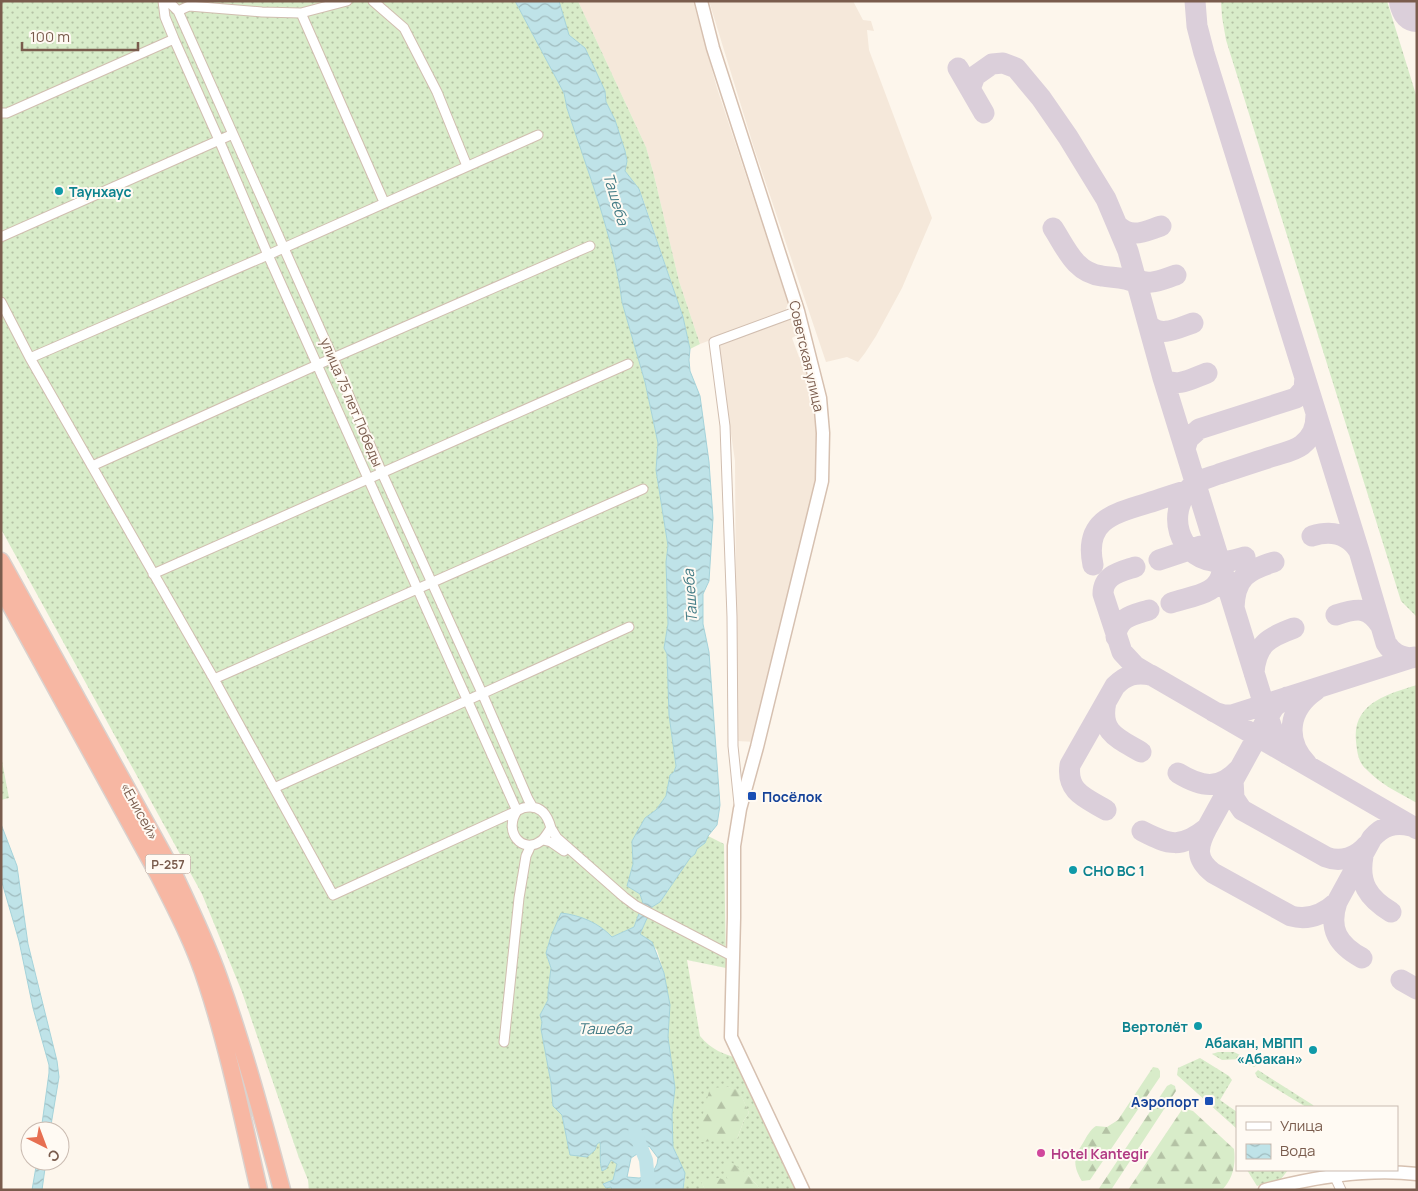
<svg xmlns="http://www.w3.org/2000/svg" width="1418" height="1191" font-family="Manrope,sans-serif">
	<defs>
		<pattern id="grass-dots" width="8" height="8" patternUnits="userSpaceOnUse" patternTransform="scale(1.25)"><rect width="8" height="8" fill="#d8ecc9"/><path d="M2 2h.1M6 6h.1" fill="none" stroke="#b4c2a5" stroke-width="1.8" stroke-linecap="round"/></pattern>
		<pattern id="forest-firs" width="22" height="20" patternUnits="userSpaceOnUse" patternTransform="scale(1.25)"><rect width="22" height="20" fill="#d8ecc9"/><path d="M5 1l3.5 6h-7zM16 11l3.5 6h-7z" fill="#b4c2a5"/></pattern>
		<pattern id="water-waves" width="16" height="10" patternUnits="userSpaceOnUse" patternTransform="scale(1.25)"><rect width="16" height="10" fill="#bfe3e8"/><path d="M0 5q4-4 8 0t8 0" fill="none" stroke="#a0bbbe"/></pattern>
	</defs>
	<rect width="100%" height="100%" fill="#fdf6ec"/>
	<!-- residential -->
	<path fill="#f5e8da" d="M578 1H693L717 88 788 303 785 312 700 344 679 281 654 175 646 147Z
		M709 1H853L863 20 871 21 874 31 867 30 869 50 932 218 902 288 876 336 865 353 858 362 847 357 826 362 754 148Z
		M790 318 797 335 792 338 799 357 803 358 815 401 818 440 815 489 756 742 737 741 735 461 718 345Z"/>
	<!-- grass -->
	<path fill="url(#grass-dots)" fill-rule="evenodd" d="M1 1H515L564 93 567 108C587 170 614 237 622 302L645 382 658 443 656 470 668 546 666 562 668 624 664 648 667 654 669 715 676 766 674 772 670 776 666 796 656 810 645 818 632 841 633 864 627 886 640 894 643 903 634 927 612 937C599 923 580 915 561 913L551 936 546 953 551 968 548 992V1000L540 1015 542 1022 541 1029 551 1083 553 1106 562 1115 570 1154 595 1150 597 1144 600 1142 602 1154 600 1163 606 1169 611 1159 617 1164 614 1180 610 1182 612 1190H309L308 1180 299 1158 242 992 202 894 1 529Z
		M559 1H578L646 147 654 175 679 281 700 344 690 349 683 317 643 199 639 189 625 171 627 161 625 151 615 120 606 102 605 91 585 48 569 35Z
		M1221 1H1387L1417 98V617L1401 601 1226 40 1222 17Z
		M1417 685V803C1399 793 1380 784 1366 769 1358 762 1357 751 1356 741 1352 703 1388 694 1417 685Z
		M1 756 9 798 1 800Z
		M708 836 724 844 726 968 687 960 700 1036C711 1050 724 1054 740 1059L799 1190H761L748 1175 728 1181 701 1180 705 1190H683L685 1179 678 1157 673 1147 672 1114 675 1088 668 1037 670 1005 664 973 657 950 640 934 652 907 660 902 690 858 695 854C697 847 705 843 708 836ZM727 1087 739 1091 749 1113 744 1120 737 1139Z
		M1218 1052H1234L1256 1063 1257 1065 1254 1067 1240 1059 1222 1060 1212 1054Z
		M1200 1058 1229 1076 1232 1080 1220 1100 1237 1112V1129L1177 1075 1178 1068 1180 1067Z
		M1258 1070 1313 1105 1314 1107H1306L1257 1077 1255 1073Z
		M1247 1170H1288L1281 1179 1257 1186Z"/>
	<!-- forest -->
	<path fill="url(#forest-firs)" d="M1153 1067 1158 1068 1160 1071V1077L1090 1180 1082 1181C1072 1165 1074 1157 1083 1143 1087 1136 1090 1130 1096 1126L1107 1127 1118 1120Z
		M1171 1084 1175 1086 1176 1091 1111 1190H1098L1167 1086Z
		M727 1087 739 1090 749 1113 744 1120 737 1139 701 1142 700 1125 710 1088Z
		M1183 1108 1193 1111 1234 1149C1236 1164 1233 1179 1222 1190H1128Z
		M727 1159 748 1175 761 1190H705L700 1179 719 1178 728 1181 723 1165Z"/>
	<!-- water -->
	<path fill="url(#water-waves)" stroke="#a5d3da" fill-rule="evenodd" d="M515 1H559L569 35 585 48 605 91 606 102 615 120 625 151 627 161 625 171 639 189 683 317 690 349 689 360 690 371 700 396 709 462 713 518 709 581 703 594V624L709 652 720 805 717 825 708 836 705 843 697 849 695 854 690 858 660 902 652 907 640 934 652 942 664 973 670 1005 668 1037 675 1088 672 1114 673 1147 685 1173 683 1190H612L611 1187 606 1188 603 1184 613 1180 617 1164 611 1160 606 1169 602 1171C599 1161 601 1152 600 1142L597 1144 595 1150 587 1157 570 1155 562 1115 553 1106 551 1083 541 1029 542 1022 540 1015 548 1000V992L551 968 546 953 551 936 561 913C580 915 599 923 612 937L634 927 643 903 640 894 627 886 633 864 632 841 645 818 656 810 666 796 670 775 674 772 676 766 669 715 667 654 664 648 668 624 666 562 668 546 656 470 658 443 645 382 622 302C614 237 587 170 567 108L564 93ZM649 1146 658 1158 657 1164 651 1176 639 1178 627 1177 631 1158Z
		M1 824 17 866 28 944 57 1061 59 1077 50 1131H41L49 1073V1065L33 1008 19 941 1 879Z
		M37 1161H46L42 1190H32Z"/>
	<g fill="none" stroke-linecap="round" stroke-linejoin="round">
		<!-- river -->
		<path stroke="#bfe3e8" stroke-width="14" d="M635 1132 646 1160 649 1190"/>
		<!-- taxiway -->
		<path stroke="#dbcfda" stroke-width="21" d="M1195 1 1197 26 1204 53 1359 551 1386 643C1392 653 1400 657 1412 658
			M958 68 984 113
			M970 89 975 76 992 64 1003 63 1016 68 1041 98 1068 137 1106 199 1128 251 1163 378 1264 705 1277 743 1287 754
			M1118 226C1132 239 1145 231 1161 226
			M1053 228C1066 248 1075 273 1102 276 1114 278 1125 277 1137 283
			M1135 277C1146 288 1163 279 1176 275
			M1149 325C1161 338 1178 328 1193 323
			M1163 378C1176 389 1193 378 1207 373
			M1185 449 1188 439 1199 429 1296 398 1304 389 1305 377
			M1312 536C1331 530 1348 533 1359 551
			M1245 557C1234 560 1223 564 1212 561 1178 555 1167 514 1189 489 1197 480 1208 478 1219 474 1237 468 1255 462 1274 456 1283 453 1294 451 1302 445 1312 437 1316 428 1316 415
			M1159 560 1201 546
			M1093 565C1084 522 1111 514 1145 504 1161 499 1177 493 1193 489
			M1135 567C1120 572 1103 575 1103 594L1122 652 1135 666 1150 675
			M1171 603C1190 596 1221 595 1222 570
			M1234 608C1235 578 1247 570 1274 562
			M1336 615C1357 608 1368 606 1381 626
			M1116 637C1117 617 1133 615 1149 610
			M1254 673C1256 644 1269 637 1294 628
			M1287 697 1274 707 1268 717 1207 828C1197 847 1195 859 1213 873L1291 916C1309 921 1324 914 1337 902
			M1106 702C1099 733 1119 739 1141 752
			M1214 712 1224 715H1232L1414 657
			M1307 764C1284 740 1288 709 1316 690
			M1178 773C1201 787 1219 791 1239 769
			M1233 780 1234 798 1242 810 1326 857C1341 863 1357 857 1367 845
			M1106 810C1086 798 1066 792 1070 765L1115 686C1126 675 1135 672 1151 675L1417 829
			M1142 831C1169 845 1181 849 1207 828
			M1363 856C1358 883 1368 898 1391 912
			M1362 958C1338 945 1328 929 1337 902L1372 838C1383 826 1394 822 1411 826
			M1401 980 1417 989"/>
		<!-- runway -->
		<path stroke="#dbcfda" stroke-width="52" d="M1415 1 1417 6"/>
		<defs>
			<path id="street" d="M163 1 165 17 174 39 219 140 268 255 517 811
				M168 1 178 11 333 358 382 473 482 693 528 799 532 806
				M373 1 404 28 437 92 467 166
				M178 11 189 6 262 12 301 13 347 1
				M301 13 384 202
				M1 113H7L174 39
				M1 237 233 134
				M1 302 30 358 214 679 333 895 523 808C539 804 547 813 551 828 548 832 545 838 541 841 522 855 503 831 517 811
				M30 358 268 255 538 135
				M92 466 317 365 590 246
				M153 574 628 364
				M214 679 643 489
				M274 788 629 627
				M739 804 733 746 732 617 725 426 714 342 798 311
				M551 828 557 838 624 897 636 906 732 956
				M543 840 551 842 564 851
				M504 1042 519 898 526 856 531 845
				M1334 1175 1341 1190"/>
			<path id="secondary" d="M701 1 713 48 798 311 820 398 823 433 822 481 757 747 740 809 734 846V918L731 1037 803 1190
				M1265 1190C1314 1177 1366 1168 1417 1174"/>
			<path id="highway" d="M1 561 172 870C189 906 206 941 219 978 244 1048 263 1119 282 1190
				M1 588 159 876C177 911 195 946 207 984 229 1051 243 1121 259 1190"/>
		</defs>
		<!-- street casing -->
		<use href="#street" stroke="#d1beb0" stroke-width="11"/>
		<!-- secondary casing -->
		<use href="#secondary" stroke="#d6c0b0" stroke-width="15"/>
		<!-- highway casing -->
		<use href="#highway" stroke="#dad1cd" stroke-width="19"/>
		<!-- street -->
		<use href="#street" stroke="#fff" stroke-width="9"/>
		<!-- secondary -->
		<use href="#secondary" stroke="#fff" stroke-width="12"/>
		<!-- highway -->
		<use href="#highway" stroke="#f7b7a3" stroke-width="16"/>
	</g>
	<!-- markers -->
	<g fill="#0f9aa8" stroke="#fffaf3" stroke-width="2">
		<circle cx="59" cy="191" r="5"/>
		<circle cx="1073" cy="870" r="5"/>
		<circle cx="1198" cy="1026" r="5"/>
		<circle cx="1313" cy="1050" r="5"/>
	</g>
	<g fill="#1a4fb4" stroke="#fffaf3" stroke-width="2">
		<rect x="747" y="791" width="10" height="10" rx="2.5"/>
		<rect x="1204" y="1096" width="10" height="10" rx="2.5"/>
	</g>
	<circle fill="#d1479c" stroke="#fffaf3" stroke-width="2" cx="1041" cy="1153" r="5"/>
	<g text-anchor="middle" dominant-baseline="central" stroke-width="4" stroke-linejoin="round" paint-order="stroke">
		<!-- shield labels -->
		<rect fill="#fffaf3" stroke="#a28b7f" stroke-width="1" x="145.5" y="854.5" width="45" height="19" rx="4"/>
		<g font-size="12" font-weight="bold" fill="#7a5c4d">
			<text x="168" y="864">Р-257</text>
		</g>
		<!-- culture labels -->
		<g font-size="14" font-weight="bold" fill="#0d838f" stroke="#fffaf3" text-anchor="start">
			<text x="69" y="191">Таунхаус</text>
			<text x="1083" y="870">СНО ВС 1</text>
			<text x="1188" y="1026" text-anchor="end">Вертолёт</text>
			<text x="1303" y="1042" text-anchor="end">Абакан, МВПП<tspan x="1303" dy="16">«Абакан»</tspan></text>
		</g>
		<!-- street labels -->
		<g font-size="14" fill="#7a5c4d" stroke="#fffaf3">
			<text transform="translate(807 356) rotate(77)">Советская улица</text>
			<text transform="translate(352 402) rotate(67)">улица 75 лет Победы</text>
			<text transform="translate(140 811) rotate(61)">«Енисей»</text>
		</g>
		<!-- transit labels -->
		<g font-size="14" font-weight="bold" fill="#164399" stroke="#fffaf3" text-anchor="start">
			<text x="762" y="796">Посёлок</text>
			<text x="1199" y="1101" text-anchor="end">Аэропорт</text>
		</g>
		<!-- hotel labels -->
		<g font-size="14" font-weight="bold" fill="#b23c85" stroke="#fffaf3" text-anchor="start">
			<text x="1051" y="1153">Hotel Kantegir</text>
		</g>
		<!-- water labels -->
		<g font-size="15" font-style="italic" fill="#437c86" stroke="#fffaf3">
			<text transform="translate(616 199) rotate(73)">Ташеба</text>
			<text transform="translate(690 596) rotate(-94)">Ташеба</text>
			<text x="605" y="1028">Ташеба</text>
		</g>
	</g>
	<!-- border -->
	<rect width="1418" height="1191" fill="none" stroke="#7a5c4d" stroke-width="5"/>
	<!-- legend -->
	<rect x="1236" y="1106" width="162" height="65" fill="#fffaf3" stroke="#cabbb1"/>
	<rect x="1246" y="1122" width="25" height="8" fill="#ffffff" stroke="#cabbb1"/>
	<text x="1280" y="1131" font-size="15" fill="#7a5c4d">Улица</text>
	<rect x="1246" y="1144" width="25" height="15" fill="url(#water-waves)" stroke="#cabbb1"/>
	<text x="1280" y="1156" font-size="15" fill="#7a5c4d">Вода</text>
	<!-- north arrow -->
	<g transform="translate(45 1146) rotate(138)"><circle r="24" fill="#fffaf3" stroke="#cabbb1"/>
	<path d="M0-4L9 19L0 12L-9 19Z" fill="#e76f51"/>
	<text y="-8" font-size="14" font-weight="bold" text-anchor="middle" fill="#7a5c4d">С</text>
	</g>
	<!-- scale -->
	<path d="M22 42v8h116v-8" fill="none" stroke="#7a5c4d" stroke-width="2.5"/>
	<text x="30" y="42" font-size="15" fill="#7a5c4d" stroke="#fffaf3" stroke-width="4" paint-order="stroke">100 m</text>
</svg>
